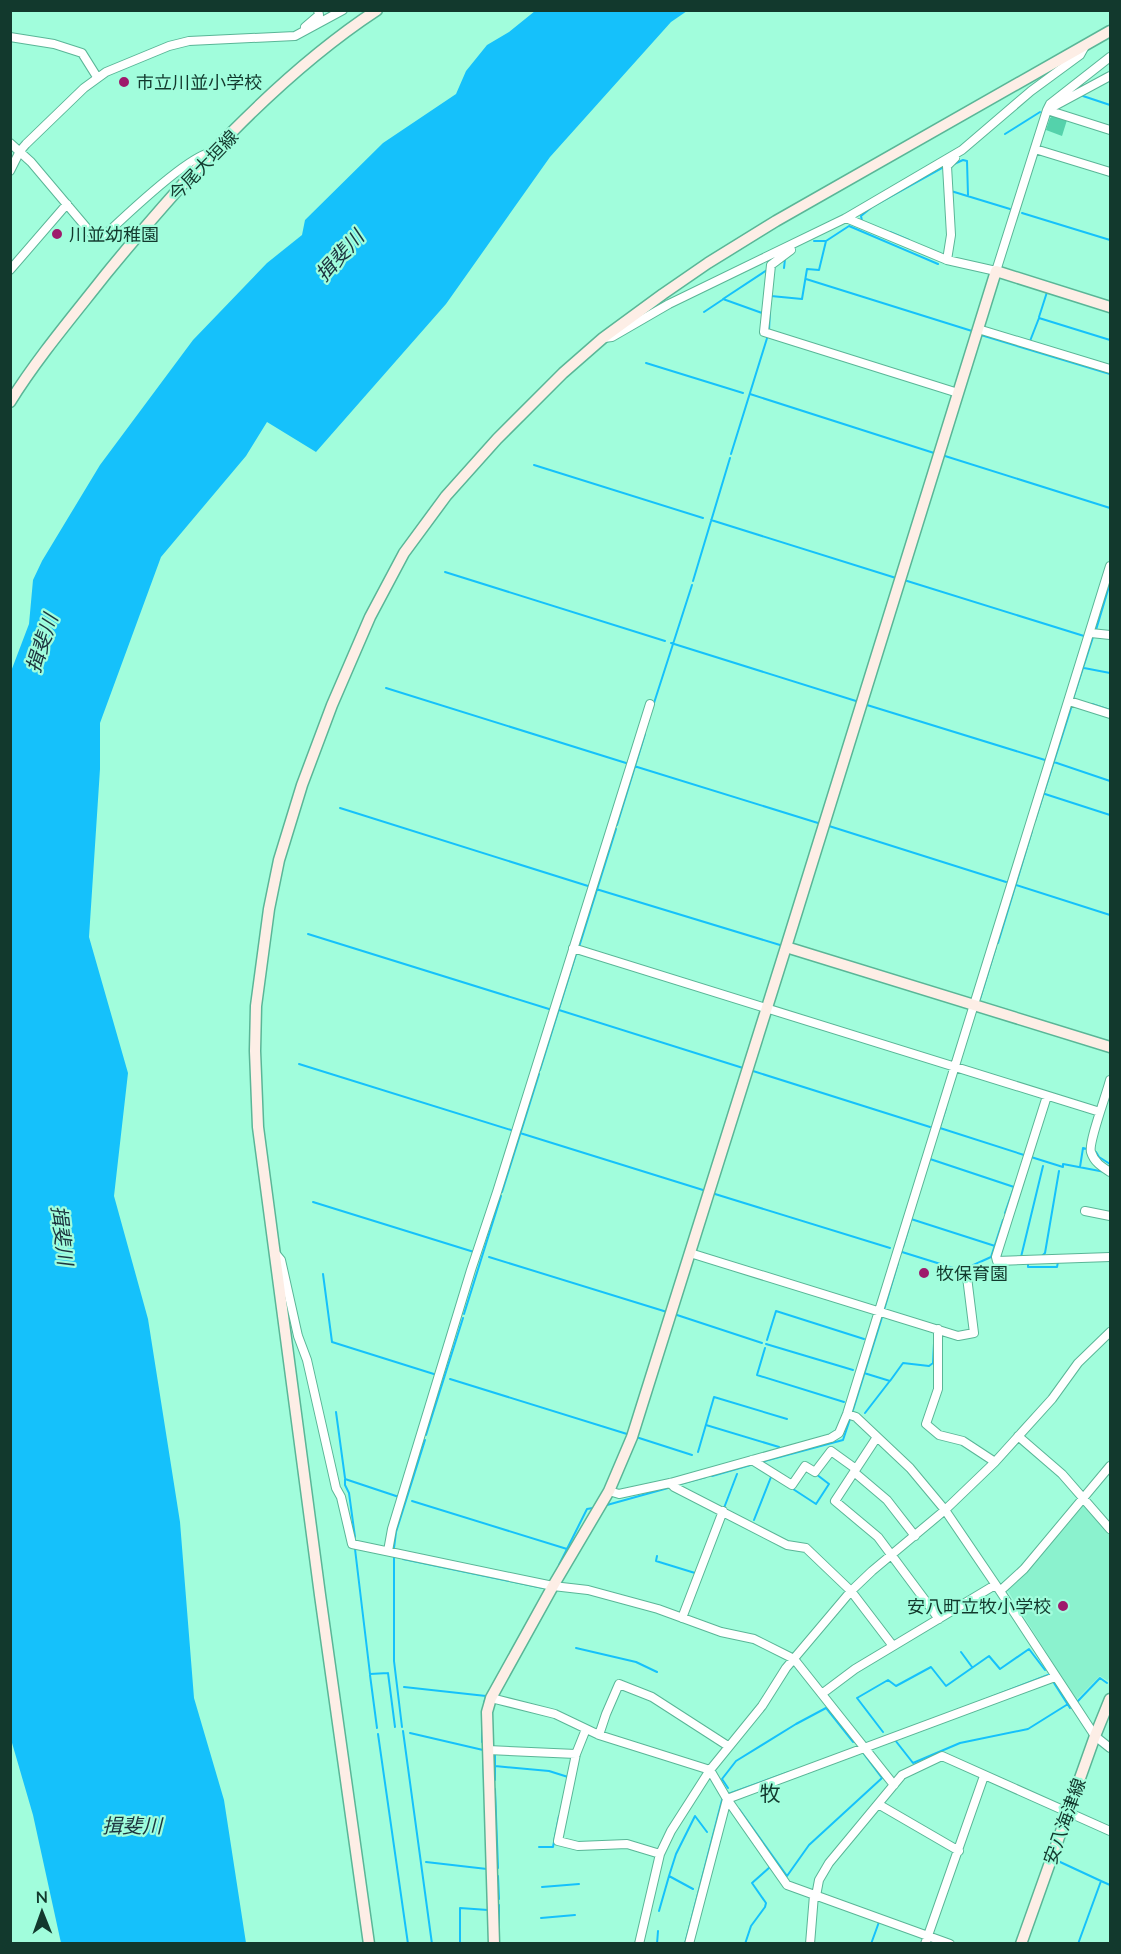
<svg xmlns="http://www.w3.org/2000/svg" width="1121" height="1954" font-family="Lato,'Noto Sans JP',sans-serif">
	<rect width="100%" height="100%" fill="#a1fddc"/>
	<!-- built -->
	<path fill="#8bf2ce" d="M1084 1505 1110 1532V1675L1108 1681 1100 1676 1076 1700 1006 1588 1030 1568Z"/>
	<!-- green -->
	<path fill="#54d2ab" d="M1055 115 1067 120 1062 136 1046 130 1050 118Z"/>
	<!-- water -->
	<path fill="#15c1fb" d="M535 11H687L671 22 550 157 446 304 316 452 267 422 246 456 161 557 100 723V769L89 937 128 1073 114 1196 148 1319 180 1522 194 1698 224 1800 246 1943H61L33 1815 10 1736V674L29 624 33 580 42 561 100 465 193 340 267 263 302 235 305 220 383 143 456 94 466 71 487 45 509 32Z"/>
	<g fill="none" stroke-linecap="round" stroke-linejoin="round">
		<!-- stream -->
		<path stroke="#15c1fb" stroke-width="2" d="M1080 95 1110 105
			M1005 134 1040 112
			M954 164 963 160 967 161 968 195
			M951 193V191L1010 209
			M1022 213 1110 240
			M862 221 861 216 872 207 944 167
			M890 232 909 240
			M814 241H826
			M784 268 785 259
			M806 279 972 331
			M771 296 802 299 807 269 819 270 826 241 849 226 938 264
			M704 312 722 300
			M762 313 723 299 767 270
			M1039 317 1047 292
			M769 331 770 308
			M981 335 1110 374
			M1030 341 1039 318 1110 340
			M646 363 743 393
			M750 394 934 453
			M731 454 768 335
			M945 456 1110 508
			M534 465 703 518
			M711 520 896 578
			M445 572 665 641
			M904 580 1084 636
			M693 581 730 458
			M1098 630H1096L1110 583
			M671 643 856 701
			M1084 668 1110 673
			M386 688 626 763
			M1073 699 1093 637
			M654 703 692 585
			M1092 704 1110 710
			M867 705 1045 760
			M1054 762 1110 781
			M634 766 818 823
			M1045 794 1110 815
			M340 808 588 886
			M1035 821 1072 705
			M617 825 645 734
			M829 826 1006 882
			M1016 885 1110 915
			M596 889 780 945
			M308 934 549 1009
			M998 943 1032 831
			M579 947 616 829
			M980 999 996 947
			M559 1010 743 1068
			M299 1064 511 1130
			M540 1070 577 951
			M753 1071 930 1127
			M940 1128 1024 1155
			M939 1130 946 1108
			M520 1133 703 1190
			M1096 1152 1099 1157 1110 1164
			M1031 1157 1063 1167V1164L1105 1172
			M930 1159 1014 1187 1005 1213
			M1080 1167 1083 1148 1087 1149
			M502 1192 539 1074
			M715 1194 890 1248
			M313 1202 474 1252
			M911 1219 995 1246
			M903 1247 910 1224
			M902 1252 963 1271
			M1042 1256 1045 1253 1059 1171
			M489 1257 667 1312
			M1000 1257H1013
			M1021 1257 1043 1166
			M1028 1263V1267H1057L1058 1262
			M969 1267 991 1257 1003 1220
			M323 1274 332 1342 437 1375
			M884 1310 898 1263
			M464 1314 501 1196
			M677 1315 762 1343
			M767 1340 776 1311 864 1339
			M766 1344 853 1370
			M765 1348 757 1375 844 1402
			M864 1373 890 1381 903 1363 929 1366 933 1363 934 1343
			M450 1379 627 1434
			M853 1410 883 1314
			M336 1412 345 1478
			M865 1413 889 1382
			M706 1425 779 1447
			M426 1435 463 1318
			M636 1437 692 1455
			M698 1452 714 1397 787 1419
			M761 1462 843 1440 850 1419
			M712 1476 754 1464
			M676 1485 706 1477
			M793 1489 816 1504 829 1484 816 1474
			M412 1501 567 1549
			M607 1505 668 1488
			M724 1508 737 1474
			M754 1520 771 1477
			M355 1537 349 1493 345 1485V1479L399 1497
			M394 1548 396 1532 425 1440
			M355 1549 370 1674 388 1673
			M394 1554V1661L402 1727
			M657 1556 656 1561 695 1573
			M403 1559 543 1588
			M559 1565 587 1509 593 1508
			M576 1648 636 1662 657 1672
			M961 1652 972 1667
			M388 1673 395 1727
			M370 1675 377 1728
			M1054 1683 1070 1708
			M404 1687 486 1696 484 1703
			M981 1701 1048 1675
			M1077 1702 1100 1678 1107 1683
			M482 1729V1742
			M403 1731 432 1944
			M883 1732 857 1698 888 1680 896 1686 931 1667 946 1686 989 1656 1000 1669 1029 1649 1045 1670
			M410 1733 483 1750 484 1780
			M378 1734 408 1944
			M895 1740 913 1763 960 1743 1028 1729 1068 1704
			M495 1754V1766
			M495 1780V1766L549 1771 568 1777 567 1779
			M728 1788 722 1779 736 1761 796 1724 826 1708 853 1742
			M495 1789 498 1868
			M728 1794 789 1772
			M739 1809 787 1876 809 1845 882 1778 864 1754
			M539 1847H553L559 1816
			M1058 1861 1101 1881 1078 1944
			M426 1862 487 1869
			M498 1876 499 1899
			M1101 1881 1110 1885
			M542 1887 579 1884
			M693 1889 669 1876 676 1854 695 1816 707 1832
			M499 1905V1944
			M659 1911 669 1876
			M541 1918 575 1915
			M460 1944V1908L488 1910
			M657 1944 658 1931
			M685 1944 722 1800
			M745 1944 751 1926 765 1907 766 1903 752 1883 770 1867 769 1865
			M871 1944 879 1922
			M930 1944 931 1941 937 1944"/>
		<defs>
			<path id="street" d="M305 27 319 15 318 10
				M10 37 54 44 82 53 97 77
				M1110 57 1050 104 1047 110 1110 130
				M10 143 31 162 91 233 98 236 105 235C123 218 191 153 211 153
				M1035 149 1110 172
				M10 171 20 151 26 144 84 88 106 72 169 46 189 41 295 36 343 10
				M846 218 947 260 996 271 1047 110 1110 76
				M791 250 771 265 764 332 958 393
				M947 260 951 235 947 166 955 158
				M10 270 67 204
				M978 329 1110 369
				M604 338 612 337 669 304 846 218 962 150 1031 91 1080 55 1085 46
				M1091 633 1110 635
				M1069 701 1110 714
				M573 948 1100 1112
				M1110 1080C1107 1093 1088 1143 1091 1152 1094 1162 1102 1167 1110 1172
				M1047 1096 996 1257 997 1261 1110 1257
				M1085 1211 1110 1216
				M690 1253 958 1336 974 1333 966 1269
				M276 1254 281 1260 298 1336 307 1360 336 1488 341 1497 352 1544 553 1586 588 1590 658 1609 721 1632 754 1639 794 1659 894 1785
				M938 1329V1389L926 1424 939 1435 963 1441 995 1462
				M847 1414 856 1417 910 1468 945 1510 1000 1591 1095 1736 1110 1748
				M1018 1436 1062 1474 1110 1529
				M752 1460 792 1485 805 1466 815 1472 831 1451 856 1469 877 1437
				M856 1469 854 1472 887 1500 915 1536
				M854 1472 835 1501 878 1537 939 1619
				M670 1483 674 1487 787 1545 806 1548 851 1591 893 1646
				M609 1491 619 1494 670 1483 831 1438 839 1433 847 1414 1110 566
				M388 1551 392 1529 471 1270 497 1192 650 704
				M1000 1591 1024 1569 1110 1466
				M682 1618 723 1511
				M823 1693 855 1669 995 1585
				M491 1698 555 1714 599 1735 710 1770 727 1799 787 1885 950 1944
				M586 1729 576 1754 558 1841 578 1846 627 1844 660 1854
				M599 1735 606 1714 619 1684 652 1697 728 1746
				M488 1750 576 1754
				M878 1804 959 1851
				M816 1896 819 1880 829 1863 902 1775 942 1756 1110 1831
				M639 1944 660 1854 671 1831 710 1770 762 1706 786 1668 851 1591 872 1571 945 1510 995 1462 1052 1399 1078 1363 1110 1332
				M689 1944 727 1799 1055 1677
				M810 1944 814 1895
				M925 1944 984 1776"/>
			<path id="secondary" d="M10 402C38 357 73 316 106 274 183 180 275 77 377 10
				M786 947 1110 1047
				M369 1944 320 1595 258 1127 255 1051 256 1006 269 909 279 860 302 785 332 705 370 617 404 553 446 496 497 439 563 373 603 338 663 294 708 263 776 221 1110 31
				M494 1944 487 1712 491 1698 553 1586 609 1491 632 1437 786 947 996 271 1110 307
				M1021 1944 1095 1736 1110 1699"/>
		</defs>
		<!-- street casing -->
		<use href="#street" stroke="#5ab697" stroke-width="10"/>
		<!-- secondary casing -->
		<use href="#secondary" stroke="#5ab697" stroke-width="13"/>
		<!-- street -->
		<use href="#street" stroke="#fff" stroke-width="8"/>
		<!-- secondary -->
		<use href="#secondary" stroke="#fdeee6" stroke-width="10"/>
	</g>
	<!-- markers -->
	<g fill="#9e1a6b" stroke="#a1fddc" stroke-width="2">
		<circle cx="124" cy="82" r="6"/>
		<circle cx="57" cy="234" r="6"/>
		<circle cx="924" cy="1273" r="6"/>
		<circle cx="1063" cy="1606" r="6"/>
	</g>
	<g text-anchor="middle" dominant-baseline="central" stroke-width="4.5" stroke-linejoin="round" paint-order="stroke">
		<!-- poi labels -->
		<g font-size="18" fill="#12392d" stroke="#a1fddc" text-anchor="start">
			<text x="136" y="82">市立川並小学校</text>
			<text x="69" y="234">川並幼稚園</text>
			<text x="936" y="1273">牧保育園</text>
			<text x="1051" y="1606" text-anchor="end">安八町立牧小学校</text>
		</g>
		<!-- street labels -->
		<g font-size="18" fill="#12392d" stroke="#a1fddc">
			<text transform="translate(203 165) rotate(-46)">今尾大垣線</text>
			<text transform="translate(1064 1821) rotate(-70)">安八海津線</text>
		</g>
		<!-- water labels -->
		<g font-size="20" font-style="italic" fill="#1c343f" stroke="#a1fddc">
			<text transform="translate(339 255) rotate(-48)">揖斐川</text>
			<text transform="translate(41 643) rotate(-72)">揖斐川</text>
			<text transform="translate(63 1235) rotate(83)">揖斐川</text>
			<text x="132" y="1825">揖斐川</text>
		</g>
		<!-- quarter labels -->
		<g font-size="21" fill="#12392d" stroke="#a1fddc">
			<text x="770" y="1792">牧</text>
		</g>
	</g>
	<!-- border -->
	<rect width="1121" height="1954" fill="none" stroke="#12392d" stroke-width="24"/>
	<!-- north arrow -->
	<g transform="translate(42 1912) rotate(359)" stroke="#a1fddc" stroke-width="4.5" paint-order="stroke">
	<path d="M0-4.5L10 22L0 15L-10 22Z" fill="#12392d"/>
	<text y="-9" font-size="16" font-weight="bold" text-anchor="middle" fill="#12392d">N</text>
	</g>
</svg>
